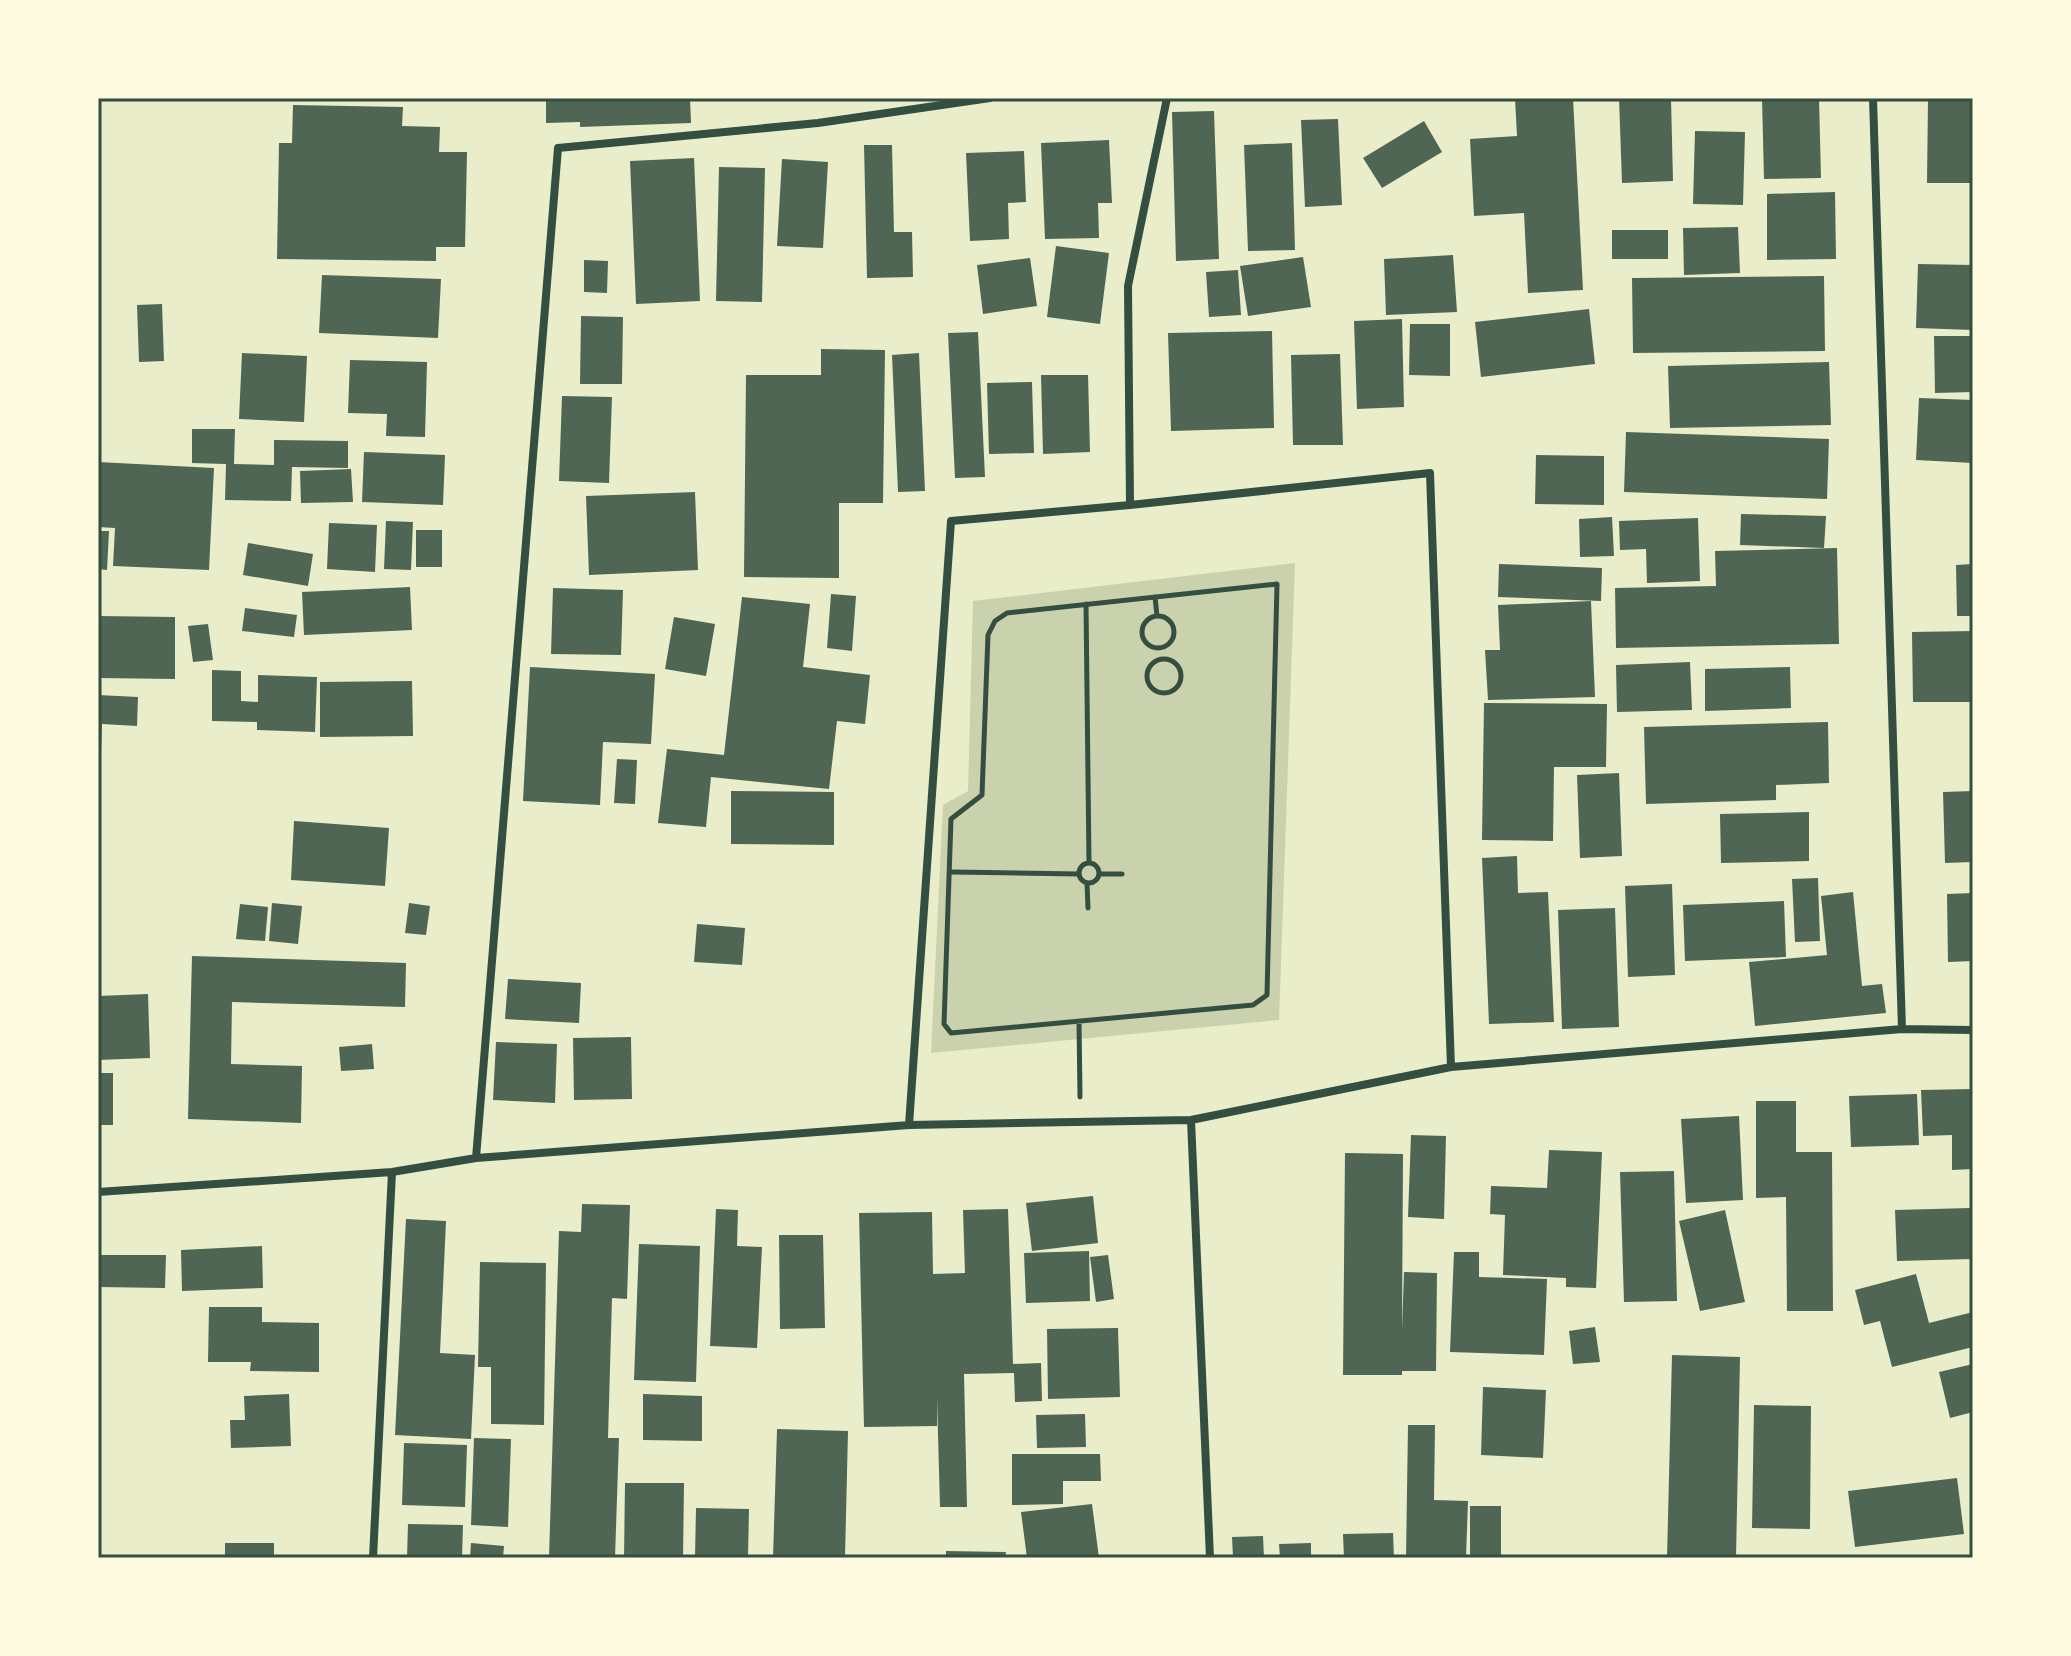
<svg xmlns="http://www.w3.org/2000/svg" width="2071" height="1656" font-family="'Exo 2',sans-serif">
	<rect width="100%" height="100%" fill="#e9edc9"/>
	<!-- green -->
	<path fill="#cad2ad" d="M1295 563 1279 1020 931 1053 943 805 968 791 973 601Z"/>
	<!-- building -->
	<path fill="#4f6655" d="M546 98H690L691 123 580 127V122L546 123Z
		M1515 98H1573L1583 290 1528 293 1524 213 1474 216 1470 139 1517 136Z
		M1619 98H1671L1673 181 1622 183Z
		M1762 98H1819L1821 178 1764 179Z
		M1928 98H1973V183H1927Z
		M293 105 403 107 402 126 440 127 439 152H467L465 247H436V261L277 259 279 143H292Z
		M1214 111 1219 259 1176 261 1172 112Z
		M1338 119 1342 205 1305 207 1301 120Z
		M1424 121 1442 152 1382 188 1363 158Z
		M1695 131 1745 132 1743 205 1693 204Z
		M1109 140 1112 203H1098L1099 238 1045 239 1041 143Z
		M1292 143 1295 250 1248 251 1244 145Z
		M864 145H892L894 232H912L913 277 867 278Z
		M1024 151 1026 202 1008 203 1009 239 970 241 966 153Z
		M694 158 700 301 636 304 630 161Z
		M782 159 828 162 823 248 777 246Z
		M719 167 765 168 762 302 716 301Z
		M1835 192 1836 259 1767 260V194Z
		M1738 227 1740 273 1684 275 1683 228Z
		M1612 230H1668V259H1612Z
		M1056 246 1109 253 1100 324 1047 317Z
		M1453 255 1457 312 1386 315 1384 259Z
		M1303 257 1311 307 1248 316 1240 266Z
		M1030 258 1037 306 983 314 977 265Z
		M584 260 608 261 607 293 584 292Z
		M1918 264 1973 265V330L1916 328Z
		M1238 270 1241 315 1209 317 1206 272Z
		M322 275 441 279 438 338 319 333Z
		M1824 276 1825 351 1633 353 1632 278Z
		M162 304 164 361 139 362 137 305Z
		M1589 309 1595 364 1481 377 1475 322Z
		M581 316 623 317 622 384H580Z
		M1402 319 1404 407 1357 409 1354 321Z
		M1410 324H1450V376L1409 375Z
		M1272 331 1274 428 1171 431 1168 333Z
		M978 332 985 477 955 478 948 333Z
		M1934 336H1973V392L1935 393Z
		M821 349 885 350 883 503H839V578L744 577 746 375H821Z
		M242 353 307 356 304 422 239 419Z
		M919 353 925 491 898 492 892 355Z
		M1340 354 1343 445H1293L1291 355Z
		M350 360 427 362 425 437 386 436 387 414 348 413Z
		M1829 362 1831 425 1670 428 1668 366Z
		M1041 375H1088L1090 452 1043 454Z
		M1032 382 1034 453 989 454 987 383Z
		M562 396 612 397 609 483 559 481Z
		M1919 398 1973 400V463L1916 460Z
		M192 429H235L234 464 274 465V440L348 441V468L292 467 291 501 225 500 226 464 192 463Z
		M1626 432 1829 439 1827 499 1624 492Z
		M364 452 445 455 443 505 362 502Z
		M1536 455 1604 456V505L1535 504Z
		M98 462 214 468 209 570 113 566 115 528 98 527Z
		M351 469 353 502 301 503 300 471Z
		M695 492 698 570 589 575 586 496Z
		M1741 514 1826 516 1824 548 1740 545Z
		M1612 517 1614 556 1580 557 1579 519Z
		M1698 518 1700 581 1647 583 1646 549 1620 550 1619 521Z
		M386 521 413 522 411 570 384 569Z
		M329 523 377 525 375 572 327 569Z
		M416 530H442V567H416Z
		M98 531H109L107 570 98 569Z
		M248 543 313 554 308 586 243 575Z
		M1837 548 1839 644 1616 648 1615 588 1716 586 1715 551Z
		M1499 564 1602 568 1601 601 1498 597Z
		M1973 564V616H1957L1956 565Z
		M410 587 412 630 304 635 302 592Z
		M553 588 623 590 621 655 551 654Z
		M831 594 856 596 852 651 827 648Z
		M742 597 810 604 803 667 870 675 865 724 837 721 829 789 711 777 706 827 658 823 667 749 724 755Z
		M1591 601 1595 697 1488 700 1485 650H1500L1498 605Z
		M245 608 297 615 294 637 242 631Z
		M98 616 175 617V679L98 678Z
		M674 617 715 624 706 676 665 669Z
		M208 624 213 660 193 662 188 626Z
		M1973 631V702H1913L1912 632Z
		M1690 662 1692 710 1617 712 1616 665Z
		M530 667 655 674 651 744 603 742 600 805 523 801Z
		M1790 667 1791 708 1705 711V669Z
		M212 670 241 671V701L258 702V675L317 677 315 732 257 730V722L212 721Z
		M412 681 413 736 320 737V682Z
		M98 695 138 697 137 726 102 724 101 752H98Z
		M1484 703 1607 704 1606 767H1554L1553 841 1482 840Z
		M1828 722 1829 783 1776 785V800L1646 804 1644 727Z
		M617 759 637 760 635 804 614 803Z
		M1619 773 1622 856 1580 858 1577 775Z
		M731 791 834 792V845L731 844Z
		M1973 791V862L1945 863 1943 792Z
		M1809 812V861L1721 863 1720 814Z
		M294 821 389 828 385 886 291 880Z
		M1517 856 1518 893 1548 892 1554 1022 1489 1024 1482 858Z
		M1818 878 1820 941 1795 942 1792 879Z
		M1672 884 1675 975 1628 977 1625 886Z
		M1853 892 1862 986 1882 984 1886 1013 1755 1026 1749 962 1827 955 1821 896Z
		M1973 893V961L1948 962 1947 894Z
		M1784 901 1786 957 1685 961 1683 905Z
		M272 903 302 906 298 944 269 941Z
		M409 903 430 906 426 935 405 933Z
		M240 904 268 907 265 941 236 939Z
		M1615 908 1619 1027 1562 1029 1558 910Z
		M697 924 745 928 742 965 694 962Z
		M192 956 406 963 405 1007 232 1002 231 1064 302 1066 301 1123 188 1119Z
		M508 979 581 983 579 1023 505 1019Z
		M148 994 150 1058 98 1060V996Z
		M631 1037 632 1099 574 1100 573 1038Z
		M496 1042 557 1044 555 1103 493 1100Z
		M372 1044 374 1069 341 1071 339 1047Z
		M98 1073H113V1125H98Z
		M1973 1089V1169L1952 1170V1135L1923 1136 1921 1090Z
		M1917 1094 1919 1145 1851 1147 1849 1096Z
		M1756 1101H1796V1152H1832L1833 1311H1787L1786 1197 1756 1198Z
		M1739 1116 1743 1200 1686 1203 1681 1119Z
		M1411 1135 1446 1136 1444 1219 1408 1217Z
		M1549 1150 1602 1152 1596 1288 1566 1287V1278L1503 1275 1505 1215 1490 1214 1491 1186 1547 1188Z
		M1345 1153 1403 1154 1402 1330 1404 1272 1437 1273 1436 1371H1402V1375H1343Z
		M1674 1171 1677 1301 1624 1302 1620 1172Z
		M1093 1196 1098 1243 1032 1251 1026 1203Z
		M582 1204 630 1205 627 1299 612 1298 608 1438H619L615 1558H549L559 1231 581 1232Z
		M1970 1208 1972 1259 1897 1261 1895 1210Z
		M716 1209 738 1210 737 1246 762 1247 757 1348 710 1346Z
		M1008 1209 1013 1364 1041 1363 1042 1401 1015 1402 1014 1373 964 1374 967 1507H940L937 1398V1426L864 1427 859 1213 932 1212 933 1274 965 1273 963 1210Z
		M1725 1210 1745 1302 1700 1311 1679 1221Z
		M406 1219 446 1221 440 1353 475 1355 471 1439 395 1435Z
		M779 1235H823L825 1328 780 1329Z
		M639 1244 700 1246 696 1382 634 1380Z
		M262 1246 263 1288 182 1291 181 1250Z
		M1089 1251 1090 1301 1026 1303 1024 1253Z
		M1454 1252H1479V1277L1547 1279 1544 1355 1450 1352Z
		M100 1255H166L165 1288 100 1287Z
		M1108 1255 1114 1299 1096 1302 1090 1257Z
		M480 1262 546 1263 544 1425 491 1424V1367H478Z
		M1916 1274 1929 1323 1973 1312V1347L1892 1367 1880 1321 1864 1325 1855 1290Z
		M209 1307H262V1322L319 1323V1372L250 1371 251 1362H208Z
		M1595 1327 1600 1362 1573 1364 1569 1331Z
		M1118 1328 1120 1397 1048 1399 1047 1329Z
		M1672 1355 1740 1357 1736 1558H1667Z
		M1973 1364V1412L1950 1418 1939 1372Z
		M1483 1387 1546 1390 1543 1458 1481 1455Z
		M289 1394 291 1446 231 1448 230 1420H245L244 1396Z
		M643 1394 702 1396V1441L643 1440Z
		M1754 1405 1811 1406 1810 1529 1752 1528Z
		M1085 1414 1086 1447 1037 1448 1036 1415Z
		M1408 1425H1435L1434 1500 1468 1501 1466 1558H1406Z
		M777 1429 848 1431 845 1558H773Z
		M474 1438 511 1439 508 1527 471 1525Z
		M404 1443 467 1445 465 1507 402 1505Z
		M1012 1454H1100L1101 1481H1063V1504L1012 1505Z
		M1957 1478 1964 1534 1855 1547 1848 1491Z
		M625 1483H684L683 1558H624Z
		M1092 1504 1099 1558H1027L1021 1512Z
		M1470 1506H1501V1558H1470Z
		M696 1508 749 1509 748 1558H695Z
		M408 1524 463 1525 462 1558H407Z
		M1393 1533 1394 1558H1344L1343 1534Z
		M1263 1536 1264 1558H1233L1232 1537Z
		M225 1543H274V1558H225Z
		M471 1543 504 1546 503 1558H470Z
		M1311 1543V1558H1280L1279 1544Z
		M946 1551 1006 1552 1005 1558H946Z"/>
	<g fill="none" stroke-linecap="round" stroke-linejoin="round">
		<!-- path -->
		<path stroke="#344e41" stroke-width="5" d="M1277 584 1267 995 1253 1005 951 1033 944 1024 951 819 982 795 988 635 995 621 1007 613Z
			M1155 597 1157 616
			M1086 604 1089 863
			M1142 632a16 16 0 1 1 32 0a16 16 0 1 1-32 0Z
			M1147 676a17 17 0 1 1 34 0a17 17 0 1 1-34 0Z
			M1079 873a10 10 0 1 1 20 0a10 10 0 1 1-20 0Z
			M952 872 1079 874
			M1099 874H1122
			M1087 883 1088 908
			M1079 1022 1080 1097"/>
		<!-- minor -->
		<path stroke="#344e41" stroke-width="8" d="M1873 98 1902 1029
			M1130 505 1128 286 1167 98
			M1191 1120 1210 1558
			M909 1125 951 521 1130 505 1430 473 1451 1067
			M476 1158 558 148 818 123 990 98
			M98 1192 392 1172 476 1158 909 1125 1191 1120 1451 1067 1902 1029 1973 1030
			M373 1558 392 1172"/>
	</g>
	<!-- border -->
	<rect width="2071" height="1656" fill="none" stroke="#fefae0" stroke-width="200"/>
	<rect x="100" y="100" width="1871" height="1456" fill="none" stroke="#344e41" stroke-width="3"/>
</svg>
